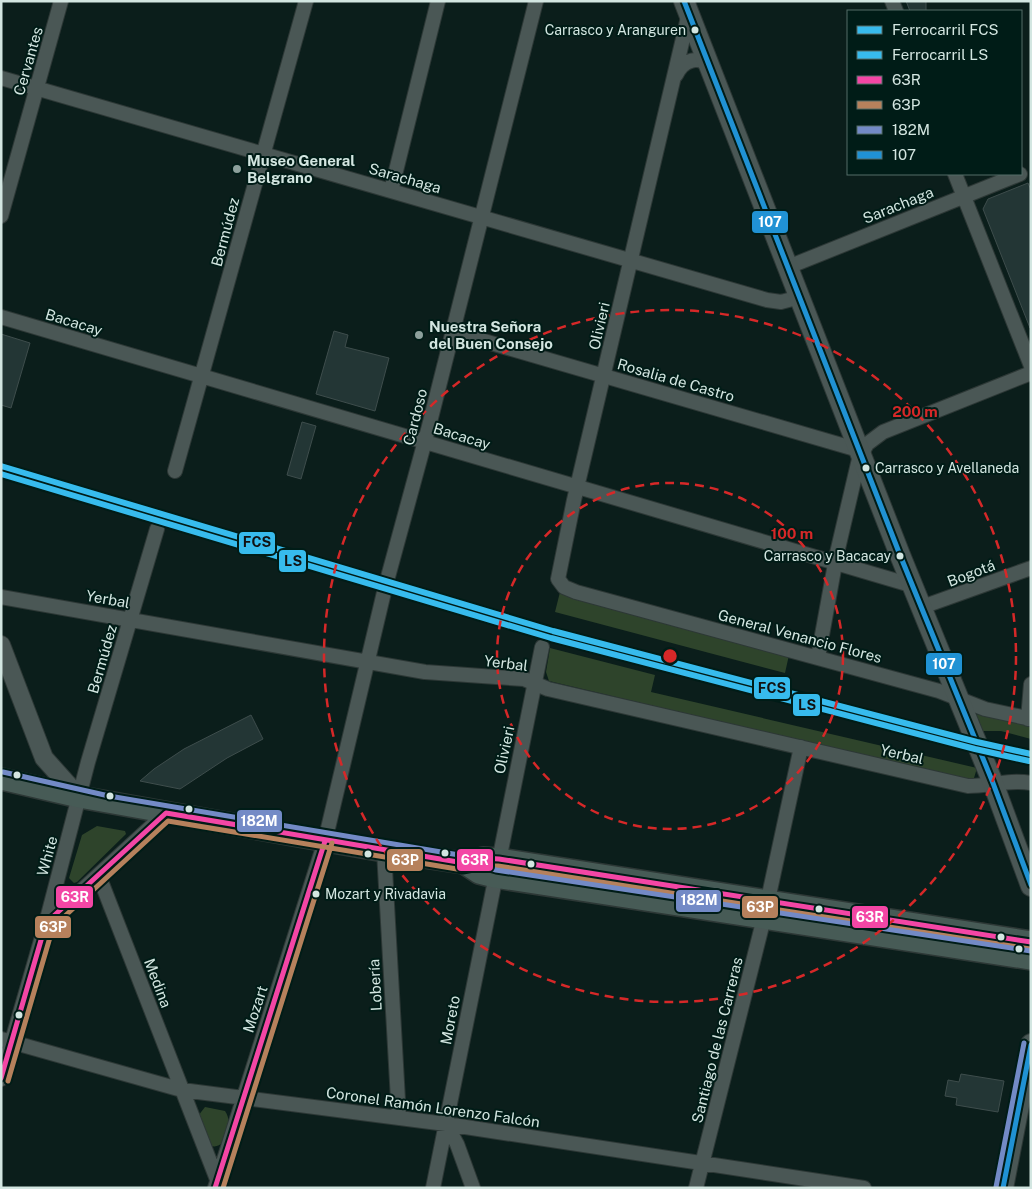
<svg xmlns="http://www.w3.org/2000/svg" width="1032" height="1189" font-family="'Public Sans',sans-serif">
	<rect width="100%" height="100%" fill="#0b1e1b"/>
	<!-- green -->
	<path fill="#2e442b" d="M560 592 789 655 785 673 555 612Z
		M550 648 655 675 651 692 977 768 974 778 965 780 549 681 546 672Z
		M981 713 1031 724V739L1001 731H983L976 715Z
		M97 826 125 831 126 834 77 882 74 883 69 878 82 835Z
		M205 1107 225 1111C233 1121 228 1150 211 1146L198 1116Z"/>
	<!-- building -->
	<path fill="#233635" stroke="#3e4d4c" d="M906 1H926V11H910Z
		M1028 183 1031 190 1030 328 983 209 988 199Z
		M334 331 348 335 345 347 389 358 375 411 316 394Z
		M1 334 30 343 11 408 1 405Z
		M302 422 316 426 301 479 287 475Z
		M251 715 263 739 227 758 180 789 140 781 154 769 184 749Z
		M961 1074 1004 1081 998 1112 956 1105 957 1098 945 1096 948 1080 959 1082Z"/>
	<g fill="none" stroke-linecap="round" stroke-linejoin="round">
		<defs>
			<path id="minor" d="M892 1 896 11
				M689 13 574 500 558 579 564 587 576 592 939 691 985 709 1031 719
				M676 75C683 60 699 54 711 68
				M1 78 767 300 781 302 800 297
				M955 174 1031 366
				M391 191 438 1
				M1 216 61 1
				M788 267 1020 174
				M1 317 914 586
				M453 332 862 451
				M175 471 306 1
				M1 597 425 672 524 679 548 689 968 786C990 786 1009 779 1031 783
				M922 607 1031 568
				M818 657 837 553 859 459 867 444 883 432 1031 373
				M1028 719 1031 684
				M384 851 399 1118
				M99 876 218 1182
				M46 923 166 813
				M1 1039 182 1090 446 1124 864 1188
				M1 1079 46 923 88 762 157 529
				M446 1124 457 1144 473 1188
				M215 1188 325 841 385 588 429 426 536 1
				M433 1188 542 647
				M696 1188 764 918 801 747"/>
			<path id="tertiary" d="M1 645 44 758 79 797"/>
			<path id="secondary" d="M684 1 900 555 993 783 1031 886
				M1003 1188 1031 1044"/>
			<path id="primary" d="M1 779 79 797 384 851 464 863 483 858 499 859 1031 942
				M464 863 479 873 495 877 1031 959"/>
		</defs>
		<!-- minor casing -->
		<use href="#minor" stroke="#2d3836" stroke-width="16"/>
		<!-- tertiary casing -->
		<use href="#tertiary" stroke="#2d3836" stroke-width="20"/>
		<!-- secondary casing -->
		<use href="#secondary" stroke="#2d3836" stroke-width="22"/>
		<!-- primary casing -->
		<use href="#primary" stroke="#2d3836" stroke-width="24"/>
		<!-- minor -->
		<use href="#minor" stroke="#4a5755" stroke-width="14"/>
		<!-- tertiary -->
		<use href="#tertiary" stroke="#4a5755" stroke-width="18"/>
		<!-- secondary -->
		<use href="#secondary" stroke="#4a5755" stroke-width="20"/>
		<!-- primary -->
		<use href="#primary" stroke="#475b56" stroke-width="21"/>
		<defs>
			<path id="bus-1" d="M1 1078 46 923 166 813 464 863 483 858 499 859 1031 942
				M215 1188 325 841"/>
			<path id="bus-2" d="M8 1081 53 927 168 821 463 870 484 866H498L1030 949
				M223 1188 332 843"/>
			<path id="bus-3" d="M3 772 109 796 465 856 482 866 496 870 1031 951
				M996 1187 1024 1043"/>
			<path id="bus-4" d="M684 1 900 555 993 783 1031 885
				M1003 1188 1031 1045"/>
		</defs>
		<!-- bus-1 casing -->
		<use href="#bus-1" stroke="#001c17" stroke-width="9"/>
		<!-- bus-2 casing -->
		<use href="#bus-2" stroke="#001c17" stroke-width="9"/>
		<!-- bus-3 casing -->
		<use href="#bus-3" stroke="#001c17" stroke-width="9"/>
		<!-- bus-4 casing -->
		<use href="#bus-4" stroke="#001c17" stroke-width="9"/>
		<!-- bus-1 -->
		<use href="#bus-1" stroke="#f346a5" stroke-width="5"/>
		<!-- bus-2 -->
		<use href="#bus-2" stroke="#b6815c" stroke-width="5"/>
		<!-- bus-3 -->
		<use href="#bus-3" stroke="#738ac6" stroke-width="5"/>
		<!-- bus-4 -->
		<use href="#bus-4" stroke="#2092d4" stroke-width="5"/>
		<defs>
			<path id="rail-1" d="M1 466 553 631 977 742 1031 754"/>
			<path id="rail-2" d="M1 474 551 638 975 749 1029 761"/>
		</defs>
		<!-- rail-1 casing -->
		<use href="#rail-1" stroke="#001c17" stroke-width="10"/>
		<!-- rail-2 casing -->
		<use href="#rail-2" stroke="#001c17" stroke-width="10"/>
		<!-- rail-1 -->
		<use href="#rail-1" stroke="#37bbed" stroke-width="6"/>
		<!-- rail-2 -->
		<use href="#rail-2" stroke="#37bbed" stroke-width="6"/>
	</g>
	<!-- distance rings -->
	<g fill="none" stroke="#d62828" stroke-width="2.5" stroke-dasharray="9 6">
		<circle cx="670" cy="656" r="173"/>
		<circle cx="670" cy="656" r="346"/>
	</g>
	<!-- markers -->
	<g fill="#d3e6e1" stroke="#001c17" stroke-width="2">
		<circle cx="695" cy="30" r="4.5"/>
		<circle cx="866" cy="468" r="4.5"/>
		<circle cx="900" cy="556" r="4.5"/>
		<circle cx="17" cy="775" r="4.5"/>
		<circle cx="110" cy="796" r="4.5"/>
		<circle cx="189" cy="809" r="4.5"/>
		<circle cx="445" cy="853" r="4.5"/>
		<circle cx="368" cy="854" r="4.5"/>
		<circle cx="531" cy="864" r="4.5"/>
		<circle cx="316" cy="894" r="4.5"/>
		<circle cx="819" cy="909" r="4.5"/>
		<circle cx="1001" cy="937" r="4.5"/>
		<circle cx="1019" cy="949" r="4.5"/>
		<circle cx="19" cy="1015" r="4.5"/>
	</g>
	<g fill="#8da09c" stroke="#001c17" stroke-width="2">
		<circle cx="237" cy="169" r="5"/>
		<circle cx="419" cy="335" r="5"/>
	</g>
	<g text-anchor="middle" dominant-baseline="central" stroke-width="4" stroke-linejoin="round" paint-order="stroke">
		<!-- bus labels -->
		<g font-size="14" fill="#d3e6e1" stroke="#001c17" text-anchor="end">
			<text x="686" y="30">Carrasco y Aranguren</text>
			<text x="875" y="468" text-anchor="start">Carrasco y Avellaneda</text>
			<text x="891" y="556">Carrasco y Bacacay</text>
			<text x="325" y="894" text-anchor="start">Mozart y Rivadavia</text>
		</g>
		<!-- street labels -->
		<g font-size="15" fill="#d3e6e1" stroke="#001c17">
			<text transform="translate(28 61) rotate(-74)">Cervantes</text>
			<text transform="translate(405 178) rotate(16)">Sarachaga</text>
			<text transform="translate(898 205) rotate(-22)">Sarachaga</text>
			<text transform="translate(225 232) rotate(-75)">Bermúdez</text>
			<text transform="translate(74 322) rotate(17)">Bacacay</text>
			<text transform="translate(599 326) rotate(-77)">Olivieri</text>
			<text transform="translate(676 380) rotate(16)">Rosalia de Castro</text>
			<text transform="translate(415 417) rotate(-76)">Cardoso</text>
			<text transform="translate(462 436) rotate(17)">Bacacay</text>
			<text transform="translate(971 573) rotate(-21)">Bogotá</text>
			<text transform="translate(108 599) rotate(10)">Yerbal</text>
			<text transform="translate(800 636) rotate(15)">General Venancio Flores</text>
			<text transform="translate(102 659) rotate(-74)">Bermúdez</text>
			<text transform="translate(506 663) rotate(7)">Yerbal</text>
			<text transform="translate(504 750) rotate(-78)">Olivieri</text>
			<text transform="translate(902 754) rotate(13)">Yerbal</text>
			<text transform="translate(47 856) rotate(-75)">White</text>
			<text transform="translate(158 983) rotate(69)">Medina</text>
			<text transform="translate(375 985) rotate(-93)">Lobería</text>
			<text transform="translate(255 1009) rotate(-72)">Mozart</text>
			<text transform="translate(450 1020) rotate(-79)">Moreto</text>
			<text transform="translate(717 1040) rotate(-76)">Santiago de las Carreras</text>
			<text transform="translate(433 1107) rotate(8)">Coronel Ramón Lorenzo Falcón</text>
		</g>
		<!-- poi labels -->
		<g font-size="15" font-weight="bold" fill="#d3e6e1" stroke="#001c17" text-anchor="start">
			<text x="247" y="160">Museo General<tspan x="247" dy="17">Belgrano</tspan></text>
			<text x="429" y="326">Nuestra Señora<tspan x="429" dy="17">del Buen Consejo</tspan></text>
		</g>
	</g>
	<circle cx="670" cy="656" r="8" fill="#d62828" stroke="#001c17" stroke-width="2.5"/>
	<g font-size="15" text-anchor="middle" font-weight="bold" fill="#d62828" stroke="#001c17" stroke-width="4" stroke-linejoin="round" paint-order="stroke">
		<text x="915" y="417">200 m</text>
		<text x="792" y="539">100 m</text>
	</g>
	<g stroke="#001c17" stroke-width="2">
		<rect x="751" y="210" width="38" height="24" rx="5" fill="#2092d4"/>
		<rect x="238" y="531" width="38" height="24" rx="5" fill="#37bbed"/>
		<rect x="278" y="549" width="29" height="24" rx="5" fill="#37bbed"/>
		<rect x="925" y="652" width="38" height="24" rx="5" fill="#2092d4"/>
		<rect x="753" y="676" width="38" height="24" rx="5" fill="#37bbed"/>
		<rect x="792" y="693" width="29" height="24" rx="5" fill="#37bbed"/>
		<rect x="236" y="809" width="47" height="24" rx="5" fill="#738ac6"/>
		<rect x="456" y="848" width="38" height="24" rx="5" fill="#f346a5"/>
		<rect x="386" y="848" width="38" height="24" rx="5" fill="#b6815c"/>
		<rect x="55" y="885" width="39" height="24" rx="5" fill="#f346a5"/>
		<rect x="675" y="889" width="47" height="24" rx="5" fill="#738ac6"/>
		<rect x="741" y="895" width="38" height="24" rx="5" fill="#b6815c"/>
		<rect x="851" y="905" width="38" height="24" rx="5" fill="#f346a5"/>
		<rect x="34" y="915" width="38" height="24" rx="5" fill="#b6815c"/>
	</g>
	<g font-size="14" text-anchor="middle" font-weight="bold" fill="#fff">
		<text x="770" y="227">107</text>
		<text x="944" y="669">107</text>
		<text x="259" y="826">182M</text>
		<text x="475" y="865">63R</text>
		<text x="405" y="865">63P</text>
		<text x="75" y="902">63R</text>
		<text x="699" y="905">182M</text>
		<text x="760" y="912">63P</text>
		<text x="870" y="922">63R</text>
		<text x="53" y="932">63P</text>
	</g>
	<g font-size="14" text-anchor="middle" font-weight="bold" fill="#111">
		<text x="257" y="547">FCS</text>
		<text x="293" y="566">LS</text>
		<text x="772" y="693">FCS</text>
		<text x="807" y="710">LS</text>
	</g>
	<!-- border -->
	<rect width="1032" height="1189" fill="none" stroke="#d3e6e1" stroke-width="5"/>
	<!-- legend -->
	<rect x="847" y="10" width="175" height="165" fill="#001c17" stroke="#546d68"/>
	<rect x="857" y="26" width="25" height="8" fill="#37bbed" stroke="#546d68"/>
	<text x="892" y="35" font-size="15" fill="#d3e6e1">Ferrocarril FCS</text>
	<rect x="857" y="51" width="25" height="8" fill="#37bbed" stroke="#546d68"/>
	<text x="892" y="60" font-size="15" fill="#d3e6e1">Ferrocarril LS</text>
	<rect x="857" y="76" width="25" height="8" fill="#f346a5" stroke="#546d68"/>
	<text x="892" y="85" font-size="15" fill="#d3e6e1">63R</text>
	<rect x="857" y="101" width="25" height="8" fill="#b6815c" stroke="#546d68"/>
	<text x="892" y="110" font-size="15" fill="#d3e6e1">63P</text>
	<rect x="857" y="126" width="25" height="8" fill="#738ac6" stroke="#546d68"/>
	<text x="892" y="135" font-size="15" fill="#d3e6e1">182M</text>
	<rect x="857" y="151" width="25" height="8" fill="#2092d4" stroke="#546d68"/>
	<text x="892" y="160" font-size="15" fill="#d3e6e1">107</text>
</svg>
